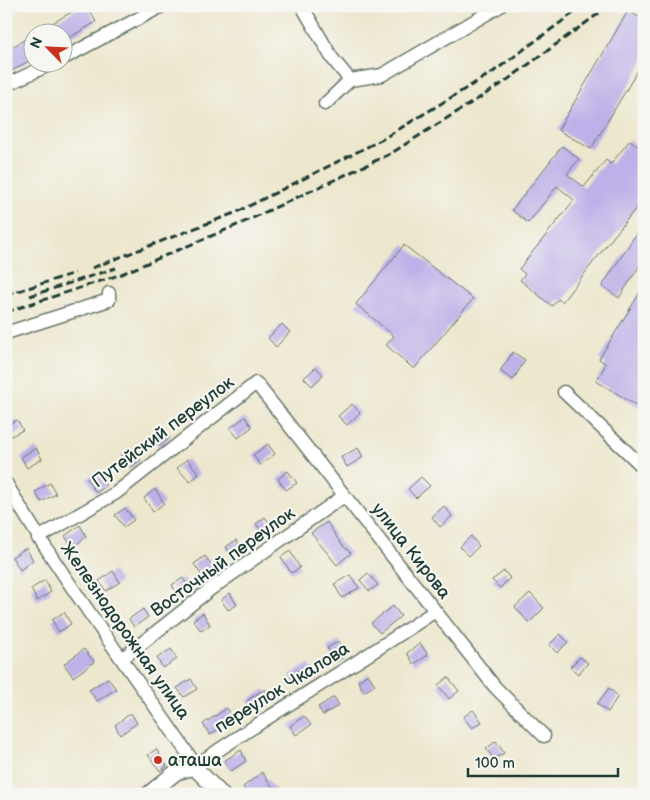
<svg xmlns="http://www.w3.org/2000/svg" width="650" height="800" font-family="'Balsamiq Sans',sans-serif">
	<rect width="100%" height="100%" fill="#f6f6f2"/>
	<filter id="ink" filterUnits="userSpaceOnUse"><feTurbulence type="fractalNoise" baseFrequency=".02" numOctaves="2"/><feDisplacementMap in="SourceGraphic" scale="10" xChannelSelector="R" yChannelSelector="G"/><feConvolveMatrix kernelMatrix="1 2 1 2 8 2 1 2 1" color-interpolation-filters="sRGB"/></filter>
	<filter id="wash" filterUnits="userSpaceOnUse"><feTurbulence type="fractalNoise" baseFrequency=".0096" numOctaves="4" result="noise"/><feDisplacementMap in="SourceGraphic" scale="20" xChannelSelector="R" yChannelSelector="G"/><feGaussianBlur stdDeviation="1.12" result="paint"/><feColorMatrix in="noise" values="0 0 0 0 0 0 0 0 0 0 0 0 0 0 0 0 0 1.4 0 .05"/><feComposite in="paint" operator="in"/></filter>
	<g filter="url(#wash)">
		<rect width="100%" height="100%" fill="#ede7cd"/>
		<g id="blocks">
			<!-- building -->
			<path fill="#beb0e8" d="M82 6H87L96 22 62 42V32H37Z
				M628 11 644 20V60L591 149 558 130Z
				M32 35V59L10 72 6 66V51Z
				M630 140 644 151V198L562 302 558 299 552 306 520 280 525 274 519 269 574 200 557 186 528 223 512 210 562 146 579 159 567 174 584 187 606 160 611 164Z
				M644 222V259L619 298 602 286Z
				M404 245 473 299 414 369 386 345 394 336 356 304Z
				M644 286V410L596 381 606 364 599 359Z
				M282 324 290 332 276 347 268 338Z
				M513 352 525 360 513 380 500 371Z
				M316 367 323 375 312 386 304 378Z
				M352 404 360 413 347 425 338 416Z
				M245 417 252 427 238 438 230 428Z
				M17 420 23 430 9 437 6 426Z
				M160 427 170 438 159 446 151 435Z
				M268 444 275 454 260 465 253 455Z
				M36 448 42 459 27 468 21 457Z
				M131 448 140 460 130 468 121 456Z
				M358 448 363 457 347 467 341 457Z
				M187 459 199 474 190 482 177 468Z
				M96 471 106 486 96 493 87 479Z
				M288 471 297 483 286 490 278 479Z
				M421 477 430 486 416 498 408 489Z
				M50 483 56 494 41 502 35 492Z
				M155 489 164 503 153 512 144 498Z
				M444 506 452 516 440 527 432 517Z
				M125 508 134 520 124 527 115 515Z
				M265 517 273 528 264 534 256 524Z
				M327 522 341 544 351 553 337 565 311 533Z
				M80 525 86 536 73 548 65 536Z
				M471 536 479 546 469 556 460 547Z
				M236 540 243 550 232 557 226 547Z
				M26 548 33 560 20 570 12 557Z
				M290 551 300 568 291 573 281 557Z
				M205 556 215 570 203 577 194 564Z
				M113 571 120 582 106 591 99 581Z
				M504 571 510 578 500 588 492 580Z
				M368 573 378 585 369 591 360 580Z
				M350 575 359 588 342 598 334 584Z
				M183 578 190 590 179 597 172 585Z
				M45 580 51 592 37 601 31 589Z
				M230 593 237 605 228 610 221 600Z
				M530 593 544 608 529 623 515 607Z
				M393 606 401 616 380 633 371 623Z
				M143 609 148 617 134 627 129 619Z
				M64 612 71 624 59 632 52 620Z
				M203 613 210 625 201 631 193 620Z
				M560 634 568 642 557 653 549 645Z
				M339 641 347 655 336 662 327 648Z
				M420 643 428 655 414 664 407 653Z
				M84 649 94 662 73 677 64 664Z
				M171 649 177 659 163 668 157 658Z
				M580 657 588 663 578 674 570 667Z
				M309 664 315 674 296 685 290 675Z
				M368 674 375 685 364 692 358 681Z
				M448 677 459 691 449 699 438 685Z
				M108 678 116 689 97 701 89 690Z
				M191 679 197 689 184 697 177 688Z
				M609 688 618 696 608 712 597 704Z
				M265 689 271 701 255 712 248 700Z
				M334 697 339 705 323 715 318 707Z
				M227 708 234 719 210 735 203 724Z
				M473 710 482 722 472 728 463 717Z
				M131 713 137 723 120 735 115 725Z
				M304 716 311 725 296 735 290 726Z
				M496 741 504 753 494 759 486 749Z
				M156 749 167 766 160 771 148 755Z
				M241 750 246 761 231 771 224 761Z
				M262 772 271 785 279 794H248L243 787Z"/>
		</g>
	</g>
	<g filter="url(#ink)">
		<use href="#blocks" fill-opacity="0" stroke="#67786a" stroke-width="1"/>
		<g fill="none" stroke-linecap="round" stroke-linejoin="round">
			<defs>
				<path id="minor" d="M302 6 332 58 350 80
					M62 59 162 6
					M6 85 55 62
					M325 104 350 80 382 75 500 6
					M6 333 109 300V293
					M564 392 644 468
					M6 483C61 578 128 666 190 757L194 767C272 712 356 665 435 611
					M38 538 116 493 256 383 495 687 544 736
					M123 658 212 588 344 496"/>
				<path id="tertiary" d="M149 794 176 772 194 767 221 794"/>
			</defs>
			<!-- minor casing -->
			<use href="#minor" stroke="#67786a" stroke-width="15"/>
			<!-- tertiary casing -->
			<use href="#tertiary" stroke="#67786a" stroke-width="18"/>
			<!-- minor -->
			<use href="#minor" stroke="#fff" stroke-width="12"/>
			<!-- tertiary -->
			<use href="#tertiary" stroke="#fff" stroke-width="15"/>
			<!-- rail -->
			<path stroke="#1f3d34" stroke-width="3" stroke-dasharray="8 4" stroke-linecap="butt" d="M92 268 237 212 381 140 493 72 583 6
				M6 295 75 273
				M30 296 116 268
				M6 312 119 275 242 223 390 154 503 83 609 6"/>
		</g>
	</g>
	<!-- markers -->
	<circle fill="#c8321e" stroke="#f6f6f2" stroke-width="2" cx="158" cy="760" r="5"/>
	<g text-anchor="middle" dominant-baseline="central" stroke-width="4.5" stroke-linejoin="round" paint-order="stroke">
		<!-- street labels -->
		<g font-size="18" fill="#1f3d34" stroke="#f6f6f2">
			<text transform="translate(163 432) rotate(-37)">Путейский переулок</text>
			<text transform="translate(411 551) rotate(52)">улица Кирова</text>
			<text transform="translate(223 562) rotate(-36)">Восточный переулок</text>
			<text transform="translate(125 631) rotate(55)">Железнодорожная улица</text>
			<text transform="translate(282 688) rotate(-32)">переулок Чкалова</text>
		</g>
		<!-- poi labels -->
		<g font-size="18" fill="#1f3d34" stroke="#f6f6f2" text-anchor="start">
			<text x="168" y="760">аташа</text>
		</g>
	</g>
	<!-- margin -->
	<rect width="650" height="800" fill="none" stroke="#f6f6f2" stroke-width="25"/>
	<!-- north arrow -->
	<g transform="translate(48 48) rotate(294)"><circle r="24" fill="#f6f6f2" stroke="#a0aca6"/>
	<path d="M0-4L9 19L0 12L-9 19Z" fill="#c8321e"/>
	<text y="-8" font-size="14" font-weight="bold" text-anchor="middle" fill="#1f3d34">N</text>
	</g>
	<!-- scale -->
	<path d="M468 768v8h150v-8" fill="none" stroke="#1f3d34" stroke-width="2.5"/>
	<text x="475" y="768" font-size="15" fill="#1f3d34" stroke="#f6f6f2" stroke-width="4" paint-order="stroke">100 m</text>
</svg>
